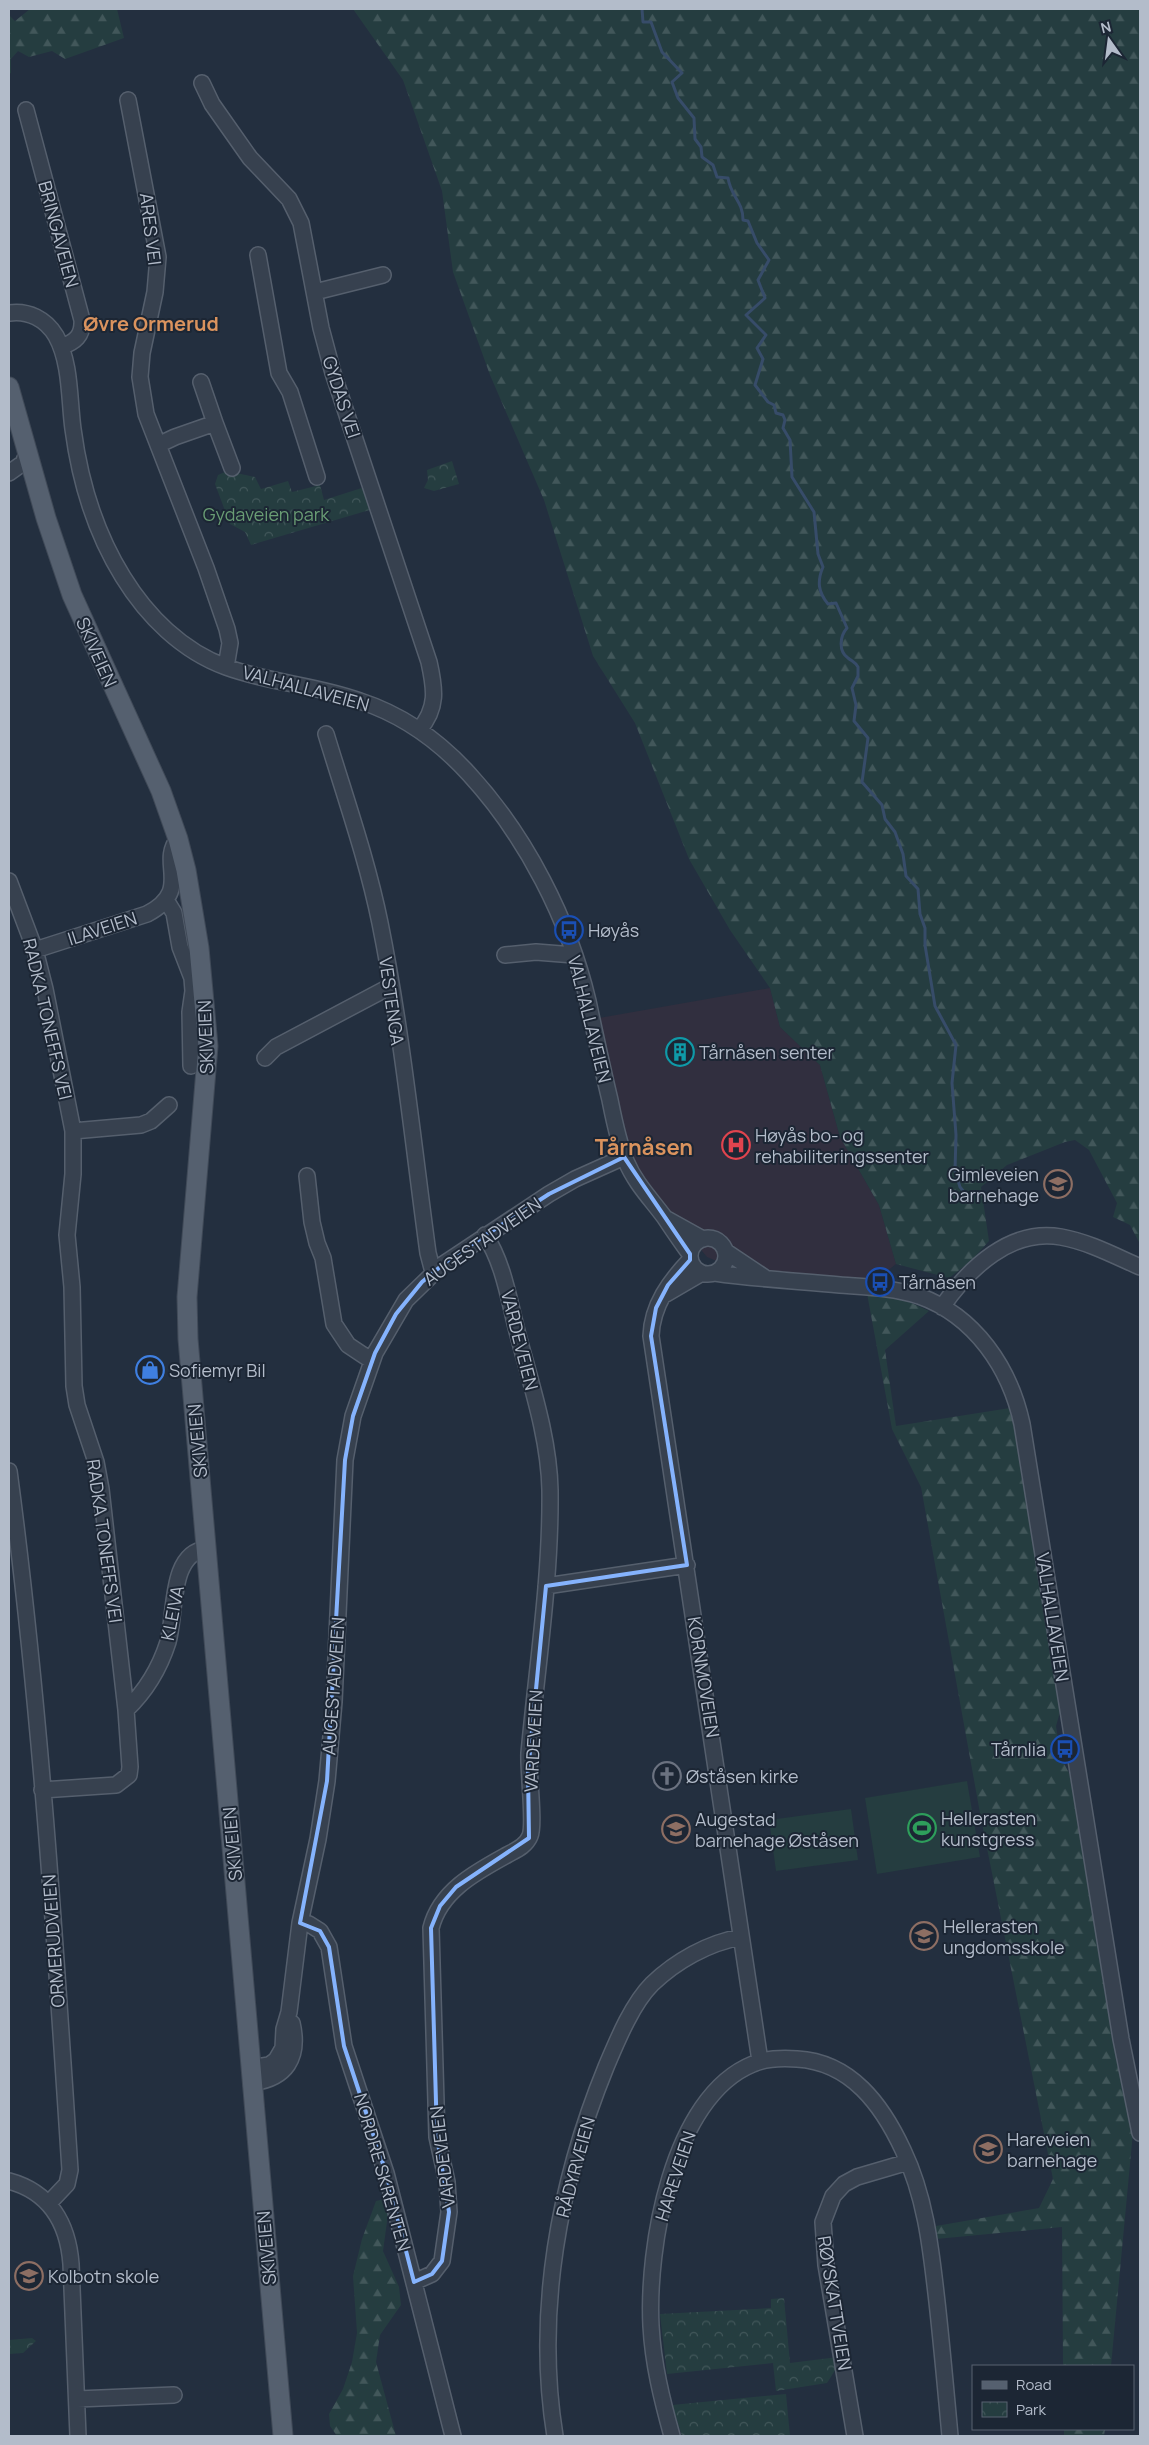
<svg xmlns="http://www.w3.org/2000/svg" width="1149" height="2445" font-family="Manrope,sans-serif">
	<defs>
		<pattern id="forest-firs" width="22" height="20" patternUnits="userSpaceOnUse" patternTransform="scale(1.25)"><rect width="22" height="20" fill="#253d40"/><path d="M5 1l3.5 6h-7zM16 11l3.5 6h-7z" fill="#42575a"/></pattern>
		<pattern id="park-crowns" width="20" height="18" patternUnits="userSpaceOnUse" patternTransform="scale(1.25)"><rect width="20" height="18" fill="#253d40"/><path d="M2 6a3 3 0 1 1 6 0M12 15a3 3 0 1 1 6 0" fill="none" stroke="#42575a"/></pattern>
	</defs>
	<rect width="100%" height="100%" fill="#232f3f"/>
	<!-- medical -->
	<path fill="#312f3f" d="M770 988 780 1027 820 1065 840 1137 879 1205 896 1264 866 1288 752 1276 707 1257 654 1193 630 1154 621 1124 599 1018Z"/>
	<!-- forest -->
	<path fill="url(#forest-firs)" d="M30 9H117L124 38 65 59 52 51 29 57 18 51 11 59V73L9 74V15L15 21Z
		M353 9H1140V1244L1130 1225 1113 1217 1117 1203 1089 1150 1075 1140 1065 1142 1007 1165 981 1187 989 1241 971 1261 949 1278 896 1264 879 1205 840 1137 820 1065 780 1027 770 988 730 930 689 859 635 723 593 656 544 500 490 375 453 272 442 191 403 80Z
		M866 1288 896 1296 929 1311 885 1350 896 1426 1010 1408 1022 1470 1060 1712 1056 1726 1061 1758 1069 1773 1077 1810 1133 2132 1111 2366H1063L1062 2227 936 2239V2226L1039 2208 1053 2179 980 1813 921 1487 892 1429Z
		M385 2199 389 2207 383 2251 399 2287 401 2305 380 2335 376 2362 396 2436H337L330 2426 329 2414 343 2389 352 2362 357 2333 353 2276 362 2239 376 2201Z
		M1064 2429H1105L1104 2436H1064Z"/>
	<!-- park -->
	<path fill="url(#park-crowns)" d="M452 461 459 484 434 491 424 488 428 480 427 470Z
		M227 471 255 477 261 489 288 481 292 492 320 485 324 500 368 486 373 509 251 545 245 532 230 524 215 484 218 475Z
		M784 2298 790 2363 838 2357 839 2364 827 2383 776 2391 773 2363 667 2374 660 2314 771 2308V2299Z
		M32 2338 36 2341 23 2353 9 2354V2340Z
		M786 2394 790 2436H682L672 2405Z"/>
	<!-- garden -->
	<path fill="#253d40" d="M967 1781 980 1857 877 1874 865 1798Z
		M851 1809 858 1860 776 1871 769 1820Z"/>
	<g fill="none" stroke-linecap="round" stroke-linejoin="round">
		<!-- stream -->
		<path stroke="#374c69" stroke-width="3" d="M642 9 643 22H651L662 52 682 73 672 82 678 98 694 118 695 139 701 147 702 157 713 165 717 177 728 178C731 197 743 201 743 220L748 221 757 243 769 260 758 280 765 298 746 315 766 335 757 348 763 359 755 385 768 402 774 405 776 413 783 415 785 420 783 428 790 440 792 477 814 512 818 554 823 567C817 581 818 592 828 604L836 603 847 628C840 636 838 651 848 658 853 662 855 662 858 667V676L852 688 856 705 854 721 868 738 862 782 882 805 885 819 895 832 903 854 906 876 918 889 920 914 925 928V945L935 1006 956 1045 952 1083 956 1135 955 1171 960 1187 968 1197"/>
		<defs>
			<path id="minor" d="M202 83 212 104 250 158 289 199 301 223 321 328 333 373 429 662C435 689 438 708 419 730
				M128 100 158 257 155 292 142 353 140 377 146 414 206 568 227 629 230 643 226 667
				M26 110 82 320C83 336 75 342 61 347
				M258 255 279 373 290 392 317 477
				M315 292 383 275
				M9 313C28 310 46 319 56 336 71 363 69 400 73 429 80 482 95 532 123 577 147 616 182 651 226 667 269 683 317 685 360 701 403 715 439 741 469 774 526 836 569 920 588 1001 595 1034 602 1067 610 1100 614 1120 618 1141 626 1161 635 1183 651 1199 665 1218 673 1230 681 1242 690 1254
				M215 423 232 468
				M158 445 175 437 215 423 201 382
				M9 473 23 463 27 454
				M326 734C345 797 367 859 380 923 402 1032 413 1143 428 1253L433 1272
				M9 881 35 950 45 989 73 1131V1174L67 1235 72 1287 74 1386 77 1405 96 1462 101 1489 126 1710 130 1767 129 1775 116 1785 42 1790
				M166 900 174 913 180 947 192 978 193 991 190 1012 191 1066
				M35 950 147 914C193 890 158 863 178 839
				M505 955 536 952 574 955
				M265 1058 276 1047 391 986
				M73 1131 141 1125 151 1121 169 1105
				M307 1176 312 1222 317 1243 323 1258 334 1324 348 1345 372 1361
				M667 1219 703 1239
				M690 1256a18 18 0 1 1 36 0a18 18 0 1 1-36 0Z
				M725 1251 764 1277
				M690 1260C670 1281 652 1305 651 1336L760 2061
				M715 1273C756 1279 798 1281 840 1285 866 1287 894 1288 919 1296 975 1316 1010 1368 1022 1424L1121 2039 1140 2133
				M666 1294 702 1273
				M942 1307C969 1268 1011 1228 1061 1237 1089 1242 1115 1256 1140 1267
				M9 1471C40 1703 55 1937 70 2170L67 2184 49 2203
				M546 1586 687 1565
				M126 1710C145 1692 160 1667 168 1642 176 1615 169 1553 206 1549
				M300 1923 309 1924 320 1931 329 1947 344 2046 386 2173 453 2436
				M250 2068 269 2065 276 2060 283 2048 284 2029 289 2012 300 1923 318 1839 327 1781 334 1702 345 1460 353 1416 375 1353 406 1300 442 1265 549 1194 575 1179 624 1157
				M251 2083C286 2079 300 2058 292 2023
				M9 2181C50 2192 68 2224 71 2264L78 2436
				M414 2282 432 2274 442 2261 449 2212 447 2182 437 2137 431 1928C440 1891 476 1872 507 1855 516 1850 526 1846 530 1836 535 1824 528 1772 529 1753 537 1666 551 1578 550 1490 549 1438 531 1384 518 1335 509 1301 504 1264 485 1235
				M77 2399 174 2395
				M555 2436C535 2312 559 2182 606 2067 617 2041 632 2004 652 1984 676 1961 708 1943 741 1937
				M672 2436C662 2400 653 2364 651 2326 647 2249 671 2097 753 2064 766 2058 782 2058 797 2059 851 2062 882 2105 903 2150 926 2198 931 2250 937 2302 942 2347 946 2392 950 2436
				M855 2436 826 2265 823 2222 833 2196 844 2184 857 2177 908 2162"/>
			<path id="major" d="M9 387 46 518 72 595 161 791 178 839 186 870 199 948 208 1046 187 1297 188 1339 283 2436"/>
		</defs>
		<!-- minor casing -->
		<use href="#minor" stroke="#555f6d" stroke-width="18"/>
		<!-- major casing -->
		<use href="#major" stroke="#404a58" stroke-width="21"/>
		<!-- minor -->
		<use href="#minor" stroke="#37414f" stroke-width="15"/>
		<!-- major -->
		<use href="#major" stroke="#55606f" stroke-width="19"/>
	</g>
	<!-- marked area -->
	<path fill="none" stroke="#85b3fd" stroke-width="4" stroke-linejoin="round" d="M624 1157 690 1254V1260L668 1285 656 1308 651 1336 687 1565 546 1586 528 1772 529 1838 456 1887 440 1906 431 1928 437 2137 449 2212 442 2261 432 2274 414 2282 386 2173 344 2046 329 1947 320 1931 300 1923 327 1781 345 1460 353 1416 375 1353 396 1314 422 1282 452 1257 549 1194Z"/>
	<!-- icons -->
	<defs>
		<symbol id="bus-ring" viewBox="-11 -11 22 22"><circle r="9.5" fill="#1c2634" stroke="#1a4fb4" stroke-width="1.5"/><path d="M-5-6H5V4H4V6H2V4H-2V6H-4V4H-5ZM-3.5-4V0h7V-4ZM-3.5 1.2v1.5H-2V1.2ZM2 1.2v1.5H3.5V1.2Z" fill="#1a4fb4"/></symbol>
		<symbol id="building-ring" viewBox="-11 -11 22 22"><circle r="9.5" fill="#1c2634" stroke="#0f9aa8" stroke-width="1.5"/><path d="M-4-6H4V6H1V3H-1V6H-4ZM-2.5-4.3h1.7v1.8h-1.7ZM.8-4.3h1.7v1.8H.8ZM-2.5-1h1.7V.8h-1.7ZM.8-1h1.7V.8H.8Z" fill="#0f9aa8"/></symbol>
		<symbol id="hospital-ring" viewBox="-11 -11 22 22"><circle r="9.5" fill="#1c2634" stroke="#e0444e" stroke-width="1.5"/><path d="M-5-5h3v3.5h4V-5h3V5h-3V1.5h-4V5h-3Z" fill="#e0444e"/></symbol>
		<symbol id="school-ring" viewBox="-11 -11 22 22"><circle r="9.5" fill="#1c2634" stroke="#8d6e63" stroke-width="1.5"/><path d="M0-5L7-2L0 1L-7-2ZM-4 1L0 2.5L4 1V4Q0 6-4 4Z" fill="#8d6e63"/></symbol>
		<symbol id="shop-ring" viewBox="-11 -11 22 22"><circle r="9.5" fill="#1c2634" stroke="#3f7fe0" stroke-width="1.5"/><path d="M-5-2.5h2.3a2.7 3.5 0 0 1 5.4 0H5L5.5 6h-11ZM-1.5-2.5h3a1.5 2.3 0 0 0-3 0Z" fill="#3f7fe0"/></symbol>
		<symbol id="church-ring" viewBox="-11 -11 22 22"><circle r="9.5" fill="#1c2634" stroke="#6b7280" stroke-width="1.5"/><path d="M-1.2-6h2.4v3.5h3.3v2.4h-3.3V6h-2.4V-.1h-3.3v-2.4h3.3Z" fill="#6b7280"/></symbol>
		<symbol id="stadium-ring" viewBox="-11 -11 22 22"><circle r="9.5" fill="#1c2634" stroke="#2e9e5b" stroke-width="1.5"/><path d="M0-5a6.5 5 0 1 0 0 10a6.5 5 0 1 0 0-10ZM-3.5-1.8h7v3.6h-7Z" fill="#2e9e5b"/></symbol>
	</defs>
	<g fill-rule="evenodd">
		<use href="#bus-ring" x="553" y="914" width="32" height="32"/>
		<use href="#building-ring" x="664" y="1036" width="32" height="32"/>
		<use href="#hospital-ring" x="720" y="1129" width="32" height="32"/>
		<use href="#school-ring" x="1042" y="1168" width="32" height="32"/>
		<use href="#bus-ring" x="864" y="1266" width="32" height="32"/>
		<use href="#shop-ring" x="134" y="1354" width="32" height="32"/>
		<use href="#bus-ring" x="1049" y="1733" width="32" height="32"/>
		<use href="#church-ring" x="651" y="1760" width="32" height="32"/>
		<use href="#stadium-ring" x="906" y="1812" width="32" height="32"/>
		<use href="#school-ring" x="660" y="1813" width="32" height="32"/>
		<use href="#school-ring" x="908" y="1920" width="32" height="32"/>
		<use href="#school-ring" x="972" y="2133" width="32" height="32"/>
		<use href="#school-ring" x="13" y="2260" width="32" height="32"/>
	</g>
	<g text-anchor="middle" dominant-baseline="central" stroke-width="4" stroke-linejoin="round" paint-order="stroke">
		<!-- street labels -->
		<g font-size="18" fill="#b3bcca" stroke="#1c2634">
			<text transform="translate(151 229) rotate(83)">ARES VEI</text>
			<text transform="translate(59 234) rotate(75)">BRINGAVEIEN</text>
			<text transform="translate(342 397) rotate(72)">GYDAS VEI</text>
			<text transform="translate(97 652) rotate(66)">SKIVEIEN</text>
			<text transform="translate(306 688) rotate(15)">VALHALLAVEIEN</text>
			<text transform="translate(102 928) rotate(-18)">ILAVEIEN</text>
			<text transform="translate(392 1001) rotate(82)">VESTENGA</text>
			<text transform="translate(48 1019) rotate(77)">RADKA TONEFFS VEI</text>
			<text transform="translate(590 1019) rotate(76)">VALHALLAVEIEN</text>
			<text transform="translate(205 1037) rotate(-92)">SKIVEIEN</text>
			<text transform="translate(482 1241) rotate(-35)">AUGESTADVEIEN</text>
			<text transform="translate(520 1340) rotate(76)">VARDEVEIEN</text>
			<text transform="translate(197 1441) rotate(-95)">SKIVEIEN</text>
			<text transform="translate(105 1541) rotate(82)">RADKA TONEFFS VEI</text>
			<text transform="translate(172 1613) rotate(-79)">KLEIVA</text>
			<text transform="translate(1053 1617) rotate(81)">VALHALLAVEIEN</text>
			<text transform="translate(704 1677) rotate(81)">KORNMOVEIEN</text>
			<text transform="translate(333 1686) rotate(-86)">AUGESTADVEIEN</text>
			<text transform="translate(533 1741) rotate(-87)">VARDEVEIEN</text>
			<text transform="translate(232 1844) rotate(-95)">SKIVEIEN</text>
			<text transform="translate(53 1941) rotate(-94)">ORMERUDVEIEN</text>
			<text transform="translate(442 2157) rotate(-97)">VARDEVEIEN</text>
			<text transform="translate(575 2167) rotate(-75)">RÅDYRVEIEN</text>
			<text transform="translate(383 2172) rotate(74)">NORDRE SKRENTEN</text>
			<text transform="translate(675 2176) rotate(-72)">HAREVEIEN</text>
			<text transform="translate(266 2248) rotate(-95)">SKIVEIEN</text>
			<text transform="translate(835 2303) rotate(81)">RØYSKATTVEIEN</text>
		</g>
		<!-- park labels -->
		<g font-size="18" fill="#699c74" stroke="#1c2634">
			<text x="266" y="514">Gydaveien park</text>
		</g>
		<!-- poi labels -->
		<g font-size="18" fill="#b3bcca" stroke="#1c2634" text-anchor="start">
			<text x="588" y="930">Høyås</text>
			<text x="699" y="1052">Tårnåsen senter</text>
			<text x="755" y="1135">Høyås bo- og<tspan x="755" dy="21">rehabiliteringssenter</tspan></text>
			<text x="1039" y="1174" text-anchor="end">Gimleveien<tspan x="1039" dy="21">barnehage</tspan></text>
			<text x="899" y="1282">Tårnåsen</text>
			<text x="169" y="1370">Sofiemyr Bil</text>
			<text x="1046" y="1749" text-anchor="end">Tårnlia</text>
			<text x="686" y="1776">Øståsen kirke</text>
			<text x="941" y="1818">Hellerasten<tspan x="941" dy="21">kunstgress</tspan></text>
			<text x="695" y="1819">Augestad<tspan x="695" dy="21">barnehage Øståsen</tspan></text>
			<text x="943" y="1926">Hellerasten<tspan x="943" dy="21">ungdomsskole</tspan></text>
			<text x="1007" y="2139">Hareveien<tspan x="1007" dy="21">barnehage</tspan></text>
			<text x="48" y="2276">Kolbotn skole</text>
		</g>
		<!-- quarter labels -->
		<g font-size="20" font-weight="bold" fill="#da935e" stroke="#1c2634">
			<text x="151" y="323">Øvre Ormerud</text>
		</g>
		<!-- district labels -->
		<g font-size="22" font-weight="bold" fill="#da935e" stroke="#1c2634">
			<text x="644" y="1147">Tårnåsen</text>
		</g>
	</g>
	<!-- border -->
	<rect width="1149" height="2445" fill="none" stroke="#b3bcca" stroke-width="20"/>
	<!-- legend -->
	<rect x="972" y="2365" width="162" height="65" fill="#1c2634" stroke="#586270"/>
	<rect x="982" y="2381" width="25" height="8" fill="#55606f" stroke="#586270"/>
	<text x="1016" y="2390" font-size="15" fill="#b3bcca">Road</text>
	<rect x="982" y="2402" width="25" height="15" fill="url(#park-crowns)" stroke="#586270"/>
	<text x="1016" y="2415" font-size="15" fill="#b3bcca">Park</text>
	<!-- north arrow -->
	<g transform="translate(1109 40) rotate(346)" stroke="#1c2634" stroke-width="4" paint-order="stroke">
	<path d="M0-4L9 19L0 12L-9 19Z" fill="#b3bcca"/>
	<text y="-8" font-size="14" font-weight="bold" text-anchor="middle" fill="#b3bcca">N</text>
	</g>
</svg>
